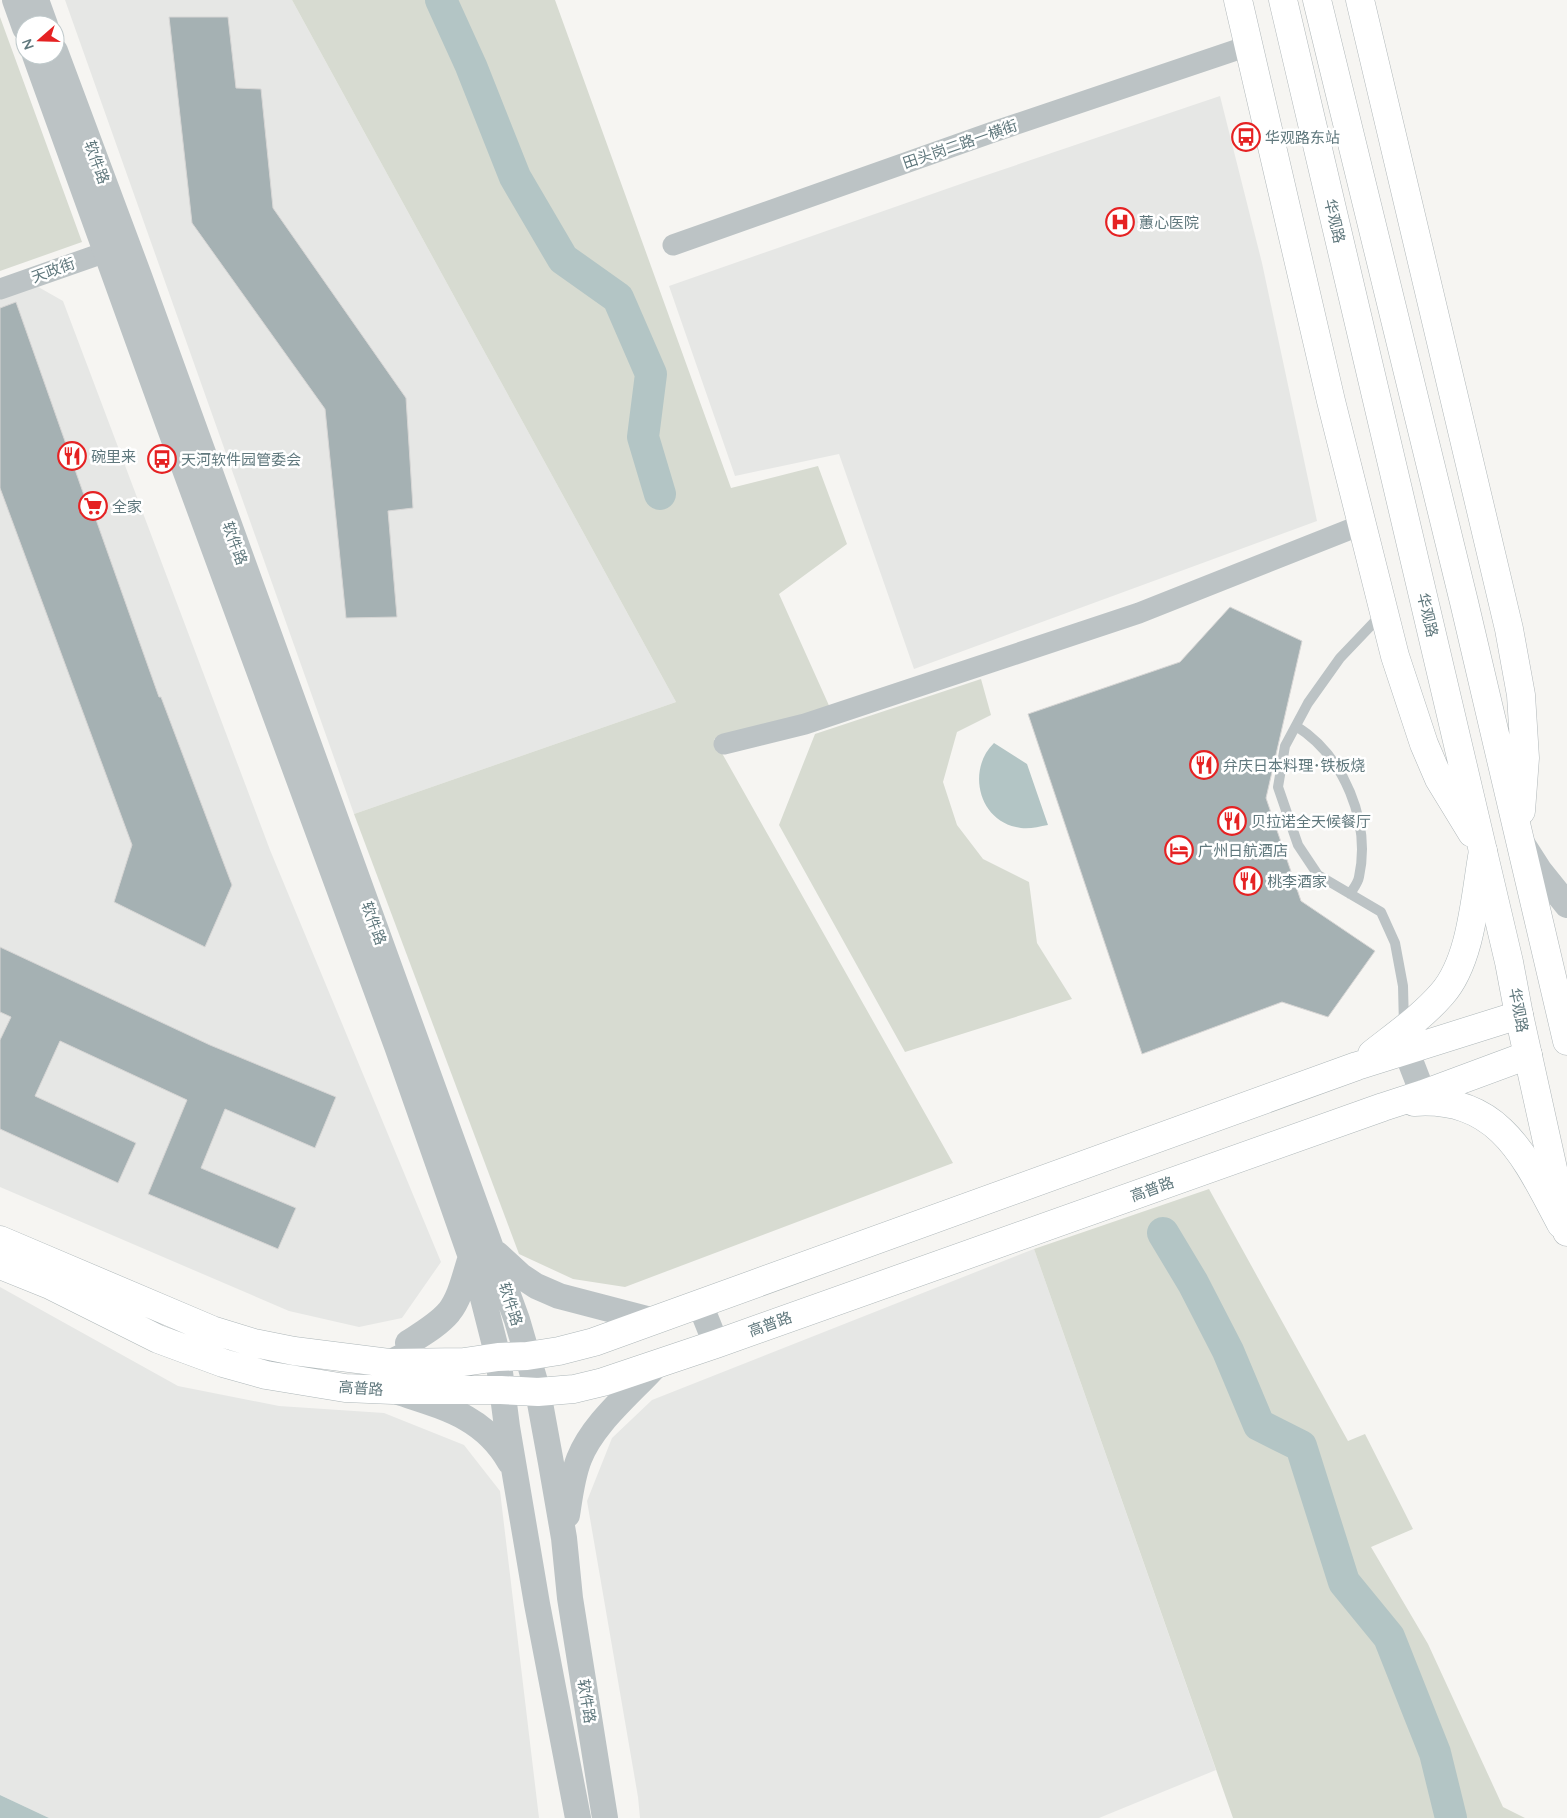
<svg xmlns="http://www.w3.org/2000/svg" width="1567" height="1818" font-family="Quicksand,'Noto Sans SC',sans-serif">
	<rect width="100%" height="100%" fill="#f6f5f2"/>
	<!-- built -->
	<path fill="#e6e7e5" d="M65 0H292L676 702 354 814Z
		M1220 96 1262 263 1317 521 914 669 839 454 735 476 669 286 972 180Z
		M33 284 63 301 270 850 441 1262 402 1318 359 1327 289 1311 0 1187V296Z
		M1034 1249 1216 1770 1099 1818H640L638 1797 587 1501 612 1438 652 1400Z
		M0 1287 178 1386 279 1406 384 1413 464 1445 500 1491 539 1818H49L0 1795Z"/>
	<!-- green -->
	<path fill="#d7dbd1" d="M292 0H555L731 488 818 466 847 544 779 594 831 710 714 739 953 1163 625 1287 573 1279 519 1254 354 814 676 702Z
		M0 17 82 242 0 271Z
		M981 679 991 715 957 732 943 782 957 825 983 859 1029 882 1037 943 1072 999 905 1052 779 825 815 734Z
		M1209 1189 1348 1441 1365 1434 1413 1529 1371 1547 1428 1644 1503 1807 1525 1818H1233L1034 1249Z"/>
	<!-- water -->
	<path fill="#b3c5c5" d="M994 743 1027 764 1048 825C1037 827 1027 830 1016 827 978 819 967 769 994 743Z
		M0 1795 49 1818H0Z"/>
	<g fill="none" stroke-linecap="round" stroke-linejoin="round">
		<!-- river -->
		<path stroke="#b3c5c5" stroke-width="32" d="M441 0 471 66 515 177 563 259 618 298 651 374 643 437 660 494
			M1163 1233 1193 1283 1228 1351 1259 1425 1301 1446 1344 1582 1389 1637 1435 1753 1451 1818"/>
	</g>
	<!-- building -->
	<path fill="#a5b1b3" stroke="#d7d6d5" d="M169 17H228L236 88 261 89 273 208 406 398 413 508 388 511 397 617 346 618 325 409 192 223Z
		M16 302 85 498 88 497 159 697H161L232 885 205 947 114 902 132 845 0 488V308Z
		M1230 607 1302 641 1266 798 1301 901 1375 951 1328 1017 1282 1002 1142 1054 1028 714 1180 662Z
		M0 947 210 1045 336 1097 315 1148 225 1109 201 1168 296 1208 278 1249 148 1194 187 1100 60 1041 35 1096 136 1143 118 1183 0 1129V1040L11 1017 0 1012Z"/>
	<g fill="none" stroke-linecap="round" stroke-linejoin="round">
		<defs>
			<path id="secondary" d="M1372 1054C1396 1035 1422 1017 1442 994 1472 960 1475 895 1483 851
				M1414 1102C1501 1096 1526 1159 1561 1224
				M0 1240 212 1330 254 1343 294 1351 389 1363 464 1362 498 1357 527 1356 559 1351 594 1342 1357 1066 1519 1015
				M0 1265 50 1285 158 1339 223 1363 266 1375 345 1388 393 1390H501L538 1392 574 1389 603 1382 716 1344 1383 1107 1423 1094 1528 1055"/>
			<path id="primary" d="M1238 0 1331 401 1395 656 1424 744 1439 779 1472 833
				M1283 0 1509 962 1519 1015 1567 1232
				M1317 0 1464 602 1567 1041
				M1360 0 1509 629 1521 695 1525 758 1521 811"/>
		</defs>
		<!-- secondary casing -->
		<use href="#secondary" stroke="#aeb7b9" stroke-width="29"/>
		<!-- primary casing -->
		<use href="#primary" stroke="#b0b7b9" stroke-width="29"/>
		<!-- service -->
		<path stroke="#bcc3c5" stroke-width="10" d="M1381 615 1340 658 1308 703 1285 746 1278 787 1298 845 1318 875 1381 912 1395 943 1403 986 1404 1026
			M1296 726C1344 756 1371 822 1359 877 1358 883 1353 889 1350 894"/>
		<!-- minor -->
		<path stroke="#bcc3c5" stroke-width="21" d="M673 245 993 132 1248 46
			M0 289 106 252
			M724 744 805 724 1139 613 1361 525"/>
		<!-- tertiary -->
		<path stroke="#bcc3c5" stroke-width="26" d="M15 0 25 28
			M36 0 45 25
			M55 51 139 276 517 1320 538 1392 551 1463 564 1538 570 1598 605 1818
			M35 55 168 423 397 1046 471 1257 483 1298 498 1357 507 1427 537 1604 578 1818
			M1523 845 1539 870 1567 905
			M1406 1050 1423 1094
			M497 1254 521 1276 536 1286 559 1296 651 1320
			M700 1304 716 1344
			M389 1363 412 1352 408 1343C422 1334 438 1325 449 1312 461 1297 465 1274 471 1257
			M401 1393C447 1408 485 1418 510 1462
			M567 1515C570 1496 572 1477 579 1459 593 1423 631 1393 657 1364"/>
		<!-- secondary -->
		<use href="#secondary" stroke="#fff" stroke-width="28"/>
		<!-- primary -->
		<use href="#primary" stroke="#fff" stroke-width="28"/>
	</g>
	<!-- icons -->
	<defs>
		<symbol id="bus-ring" viewBox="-11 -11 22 22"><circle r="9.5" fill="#fff" stroke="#e52223" stroke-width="1.5"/><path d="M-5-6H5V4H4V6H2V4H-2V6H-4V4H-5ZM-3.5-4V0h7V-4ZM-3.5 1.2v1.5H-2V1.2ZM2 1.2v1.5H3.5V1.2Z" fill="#e52223"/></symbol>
		<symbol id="hospital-ring" viewBox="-11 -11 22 22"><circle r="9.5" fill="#fff" stroke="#e52223" stroke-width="1.5"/><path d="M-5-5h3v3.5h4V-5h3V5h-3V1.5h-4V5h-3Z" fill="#e52223"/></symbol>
		<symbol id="restaurant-ring" viewBox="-11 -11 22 22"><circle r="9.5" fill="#fff" stroke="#e52223" stroke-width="1.5"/><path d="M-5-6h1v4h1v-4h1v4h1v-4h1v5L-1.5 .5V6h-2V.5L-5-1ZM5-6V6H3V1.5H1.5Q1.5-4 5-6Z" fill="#e52223"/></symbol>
		<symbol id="supermarket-ring" viewBox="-11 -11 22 22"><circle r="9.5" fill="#fff" stroke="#e52223" stroke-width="1.5"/><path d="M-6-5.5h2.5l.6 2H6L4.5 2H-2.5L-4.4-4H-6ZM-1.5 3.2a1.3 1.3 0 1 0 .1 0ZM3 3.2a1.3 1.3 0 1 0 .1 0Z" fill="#e52223"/></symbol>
		<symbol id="hotel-ring" viewBox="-11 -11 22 22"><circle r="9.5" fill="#fff" stroke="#e52223" stroke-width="1.5"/><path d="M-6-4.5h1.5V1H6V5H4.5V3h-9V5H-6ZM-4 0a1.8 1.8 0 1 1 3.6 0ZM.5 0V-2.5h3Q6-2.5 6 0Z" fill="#e52223"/></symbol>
	</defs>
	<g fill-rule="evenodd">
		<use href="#bus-ring" x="1230" y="121" width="32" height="32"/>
		<use href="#hospital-ring" x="1104" y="206" width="32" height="32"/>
		<use href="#restaurant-ring" x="56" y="440" width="32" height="32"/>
		<use href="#bus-ring" x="146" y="443" width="32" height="32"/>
		<use href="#supermarket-ring" x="77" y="490" width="32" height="32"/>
		<use href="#restaurant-ring" x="1188" y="749" width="32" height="32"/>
		<use href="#restaurant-ring" x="1216" y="805" width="32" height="32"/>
		<use href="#hotel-ring" x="1163" y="834" width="32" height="32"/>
		<use href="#restaurant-ring" x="1232" y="865" width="32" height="32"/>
	</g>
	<g text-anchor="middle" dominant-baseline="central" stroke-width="5" stroke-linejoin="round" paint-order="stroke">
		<!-- poi labels -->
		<g font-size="15" fill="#60787d" stroke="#fff" text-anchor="start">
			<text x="1265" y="137">华观路东站</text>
			<text x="1139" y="222">蕙心医院</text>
			<text x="91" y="456">碗里来</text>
			<text x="181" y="459">天河软件园管委会</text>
			<text x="112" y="506">全家</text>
			<text x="1223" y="765">弁庆日本料理･铁板烧</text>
			<text x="1251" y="821">贝拉诺全天候餐厅</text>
			<text x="1198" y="850">广州日航酒店</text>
			<text x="1267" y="881">桃李酒家</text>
		</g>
		<!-- street labels -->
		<g font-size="15" fill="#60787d" stroke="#fff">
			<text transform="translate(960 144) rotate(-19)">田头岗二路一横街</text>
			<text transform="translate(97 162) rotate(70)">软件路</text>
			<text transform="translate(1335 221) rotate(77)">华观路</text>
			<text transform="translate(53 270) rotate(-20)">天政街</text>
			<text transform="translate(235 543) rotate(70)">软件路</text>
			<text transform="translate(1428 615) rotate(77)">华观路</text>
			<text transform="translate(374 923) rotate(70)">软件路</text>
			<text transform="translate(1519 1010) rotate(79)">华观路</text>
			<text transform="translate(1152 1189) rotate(-20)">高普路</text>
			<text transform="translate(511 1304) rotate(72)">软件路</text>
			<text transform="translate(770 1324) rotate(-20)">高普路</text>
			<text transform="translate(361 1388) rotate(4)">高普路</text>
			<text transform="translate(587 1701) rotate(81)">软件路</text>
		</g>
	</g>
	<!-- north arrow -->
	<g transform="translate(40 40) rotate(250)"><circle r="24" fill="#ffffff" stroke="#bfc9cb"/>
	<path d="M0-4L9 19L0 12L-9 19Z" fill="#e52223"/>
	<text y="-8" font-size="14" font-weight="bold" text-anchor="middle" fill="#60787d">N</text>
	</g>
</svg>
